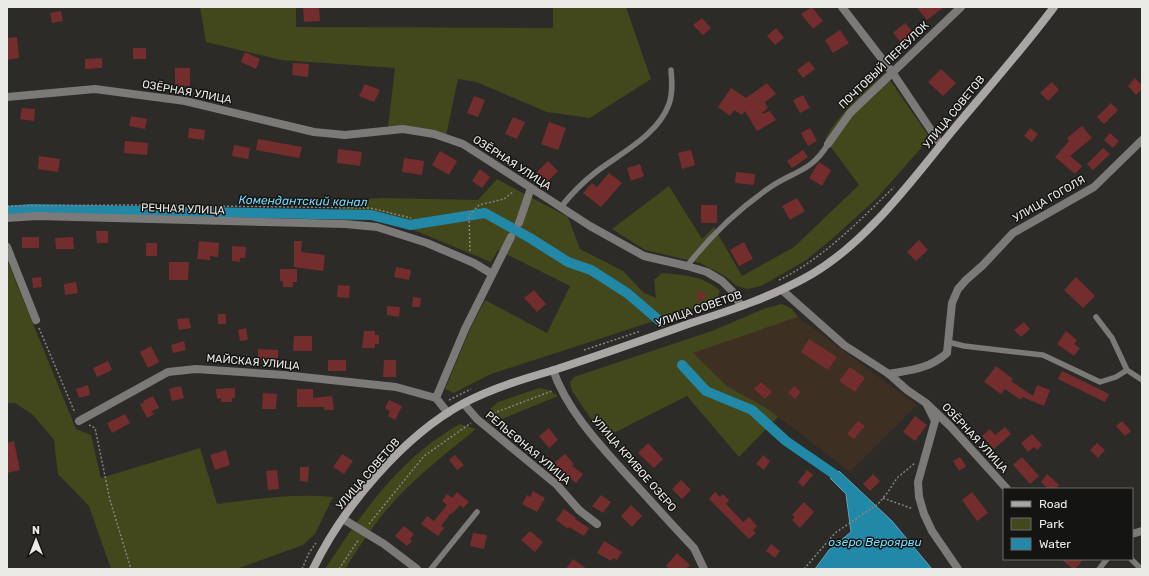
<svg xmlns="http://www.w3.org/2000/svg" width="1149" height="576" font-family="Rubik,sans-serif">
	<rect width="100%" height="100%" fill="#2c2b27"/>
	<!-- industrial -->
	<path fill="#3e2f23" d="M798 317 917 405 850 472 768 409 727 386 692 353Z"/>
	<!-- green -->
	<path fill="#42471c" d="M200 7H296V27L553 28V7H626L651 79 590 118 547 112 476 82 458 79 446 136 388 127 395 68 281 60 206 42Z
		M885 73 930 138 877 198 832 239 805 261 761 286 747 289 737 286 725 276 700 263 645 250 612 229 669 186 702 239 714 227 742 276 794 247 859 185 825 139C840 112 863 93 885 73Z
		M497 179 568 217 580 249 623 271 644 293 656 298 654 280 662 273C683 275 705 276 720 291L716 301 491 374 454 393 445 389 469 331 485 300 547 333 570 286 498 250 491 262 372 213H339V201L382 198 478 200Z
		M7 260 76 429 91 435 101 478 200 448 217 504C256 499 293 493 333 497L315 534 303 545 242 567 234 569H111L89 506 58 474 54 440 33 415 15 403H7Z
		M782 304 792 309 798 317 693 353 727 386 768 409 778 417 739 457 687 396 604 438 572 391 570 382 574 377 712 331 766 308Z
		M539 388 549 390 558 396 490 424 488 411 498 402Z
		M460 424 476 429C449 451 422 472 398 497 377 519 361 544 345 569H325C362 513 400 457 460 424Z"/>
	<!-- water -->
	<path fill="#2188a7" stroke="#5da5ba" d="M839 471 892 521 932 569H815L829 550 851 532 846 494 830 478Z"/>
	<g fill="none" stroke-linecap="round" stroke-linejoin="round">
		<!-- canal -->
		<path stroke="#2188a7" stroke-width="10" d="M7 211 30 209 371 215 410 225 485 213 530 238 568 262 591 270 627 293 661 322
			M682 365 706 391 752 410 786 441 834 474"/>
	</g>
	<!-- building -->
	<path fill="#742d2d" d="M303 7H319L320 21 304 22Z
		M812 7 823 21 813 29 801 14Z
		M916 7H944L927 20Z
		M61 11 63 21 52 23 50 13Z
		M702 18 711 28 703 35 693 25Z
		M905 23 916 36 904 46 893 33Z
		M776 28 784 38 775 45 767 36Z
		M840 30 849 43 833 53 825 40Z
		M17 37 19 58 7 60V38Z
		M133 48H146V59H133Z
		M245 52 260 59 256 69 241 62Z
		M102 58V68L85 69V59Z
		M809 61 815 69 803 78 797 70Z
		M293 63 309 64 308 77 292 75Z
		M175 68H190V86H175Z
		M941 69 956 83 943 96 928 82Z
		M1135 78 1142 85V89L1136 95 1128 86Z
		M1052 82 1059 90 1048 101 1040 93Z
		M767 83 776 94 765 102 768 108 762 113 763 114 770 111 776 120 757 131 745 111 742 115 734 110 730 116 718 107 731 88 746 98Z
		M365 84 380 90 374 102 359 96Z
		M803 95 810 108 800 113 793 100Z
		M474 96 485 100 478 117 467 113Z
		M1111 103 1118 110 1104 124 1097 117Z
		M22 108 35 109 34 121 20 119Z
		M131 116 147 119 145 129 129 126Z
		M513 117 525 122 517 139 505 134Z
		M549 122 566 128 558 150 541 144Z
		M1082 126 1092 138 1070 156 1082 166 1075 174 1055 157 1069 141 1067 138Z
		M189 128 205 130 204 140 188 138Z
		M810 128 817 141 808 146 801 133Z
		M1030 128 1038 134 1032 142 1024 136Z
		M1110 133 1119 141 1113 148 1104 140Z
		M258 139 302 147 299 158 256 150Z
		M125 141 148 143 147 155 124 153Z
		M234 145 250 148 248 159 232 156Z
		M1103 148 1110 154 1093 170 1087 164Z
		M338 149 362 152 360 166 337 163Z
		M691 150 695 165 682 169 678 153Z
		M803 150 808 157 792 168 787 161Z
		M440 151 457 161 449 175 432 165Z
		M39 156 60 159 58 172 38 169Z
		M404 158 424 161 422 175 402 172Z
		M548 161 558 171 547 182 537 172Z
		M819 162 831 170 822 186 809 178Z
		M640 164 644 176 631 181 627 168Z
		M480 169 490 177 482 188 472 181Z
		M736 172 755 174 754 185 735 183Z
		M609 173 622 183 601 207 583 193 592 183 597 187Z
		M797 198 805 211 790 220 782 206Z
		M701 205H717V223H701Z
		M96 231H108V243H97Z
		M22 237H39V248H22Z
		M73 237 74 249H56L55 238Z
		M919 240 928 250 916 261 907 252Z
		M199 241 219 243 218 257 210 256V260L197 259Z
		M294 241H302L301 252 325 255 323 271 294 267Z
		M744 242 753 259 739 266 730 250Z
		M146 243H157V256H146Z
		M232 246 246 247 245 258H240V262L232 261Z
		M169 262H189L188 280H169Z
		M396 267 411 270 409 280 394 277Z
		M280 269H297V282H293V287H283V281H280Z
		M41 277 42 287 33 288 32 278Z
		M1076 277 1095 296 1083 308 1064 290Z
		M76 282 78 293 65 295 64 284Z
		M338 285 350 286 349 298 337 297Z
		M534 290 546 304 537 312 524 298Z
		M696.5 296a4.5 4.5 0 1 1 9 0a4.5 4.5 0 1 1-9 0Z
		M413 297 421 298 420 307H412Z
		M387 306 400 307 399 317 387 315Z
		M218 314H226V324H218Z
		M189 318 191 328 179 330 177 319Z
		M1024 322 1030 329 1021 337 1014 330Z
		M246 328 248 340 240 341 238 330Z
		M364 331H375V335H379V344H375V348H362Z
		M1066 331 1077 340 1074 344 1080 348 1074 356 1057 344Z
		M294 336H312V351H293Z
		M809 339 837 357 828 370 801 352Z
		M184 341 186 350 173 353 171 345Z
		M151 346 159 362 148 368 140 352Z
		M258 349 278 350V361L258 360Z
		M328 360H346V371H328Z
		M384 360H396V377H383Z
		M108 361 112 370 97 377 93 368Z
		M996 366 1013 379 1011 381 1033 396 1037 385 1050 390 1044 406 1022 397 1021 400 1005 389 1001 394 984 382Z
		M850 367 865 378 855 392 839 381Z
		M1062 371 1109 394 1105 402 1058 379Z
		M761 382 772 392 765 399 754 389Z
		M88 385 90 395 79 398 76 389Z
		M181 386 184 398 172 401 169 389Z
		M794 386 801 392 795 399 788 393Z
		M235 388V398H232V402H221V398L217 399 216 389Z
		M297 389H313V398L332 396 334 410H324V407H297Z
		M263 393 277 394 276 409H262Z
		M153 396 159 408 152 411 154 414 147 418 140 404 144 403 143 401Z
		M389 400 402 406 395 420 388 416 390 411 385 408Z
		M125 414 130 423 112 433 107 423Z
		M915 416 927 425 915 441 903 432Z
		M858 421 865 426 854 439 847 434Z
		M1122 421 1131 431 1125 436 1116 426Z
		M1005 427 1011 434 994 449 982 436 990 429 995 435Z
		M549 428 558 440 549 448 539 436Z
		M1032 434 1042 445 1037 450 1034 447 1028 452 1021 443Z
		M14 441 20 470 7 473V443Z
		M648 443 663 459 654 468 638 453Z
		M1097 443 1105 450 1098 458 1090 450Z
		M226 450 230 465 215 470 210 455Z
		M342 454 353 461 344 474 333 467Z
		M565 454 574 464 572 466 583 474 576 483 564 473 563 474 554 463Z
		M455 455 464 465 457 470 449 460Z
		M763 455 770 461 764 470 756 464Z
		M960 457 966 466 959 471 953 461Z
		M1022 457 1039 476 1030 484 1013 465Z
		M300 467H309L308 482 300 481Z
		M277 470 279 489 268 490 266 471Z
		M807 470 813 475 803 487 798 482Z
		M873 474 880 481 870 491 863 484Z
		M1047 474 1059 485 1056 489H1048L1041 482Z
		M681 480 691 490 682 499 672 489Z
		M533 491 545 498 537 512 522 504 527 495 530 497Z
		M457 492 469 502 463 508 460 505 452 514 451 513 441 526 444 528 438 536 421 524 427 516 434 521 447 505 442 501 447 494 452 498Z
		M715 492 720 497 723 494 729 500 726 504 743 522 749 517 757 526 753 530 756 533 749 539 709 499Z
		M972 492 988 513 977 521 962 500Z
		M601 495 611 502 603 513 592 506Z
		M804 502 814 512 800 528 792 520 795 517 792 515Z
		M631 505 642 516 632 527 621 516Z
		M564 509 576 518 575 519 589 528 584 536 569 527 568 529 556 520Z
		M404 526 414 534 410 539 412 541 407 546 395 536Z
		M530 531 543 542 535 552 521 540Z
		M473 533 487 535 484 549 470 546Z
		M604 541 622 552 617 560 613 558 611 561 597 553Z
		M771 544 780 551 775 558 766 551Z
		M677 553 690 565 686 569H670L666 566Z
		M573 559 587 569H566Z
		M1061 559H1084L1075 569H1073Z"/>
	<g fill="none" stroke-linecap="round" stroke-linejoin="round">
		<!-- path -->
		<path stroke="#858480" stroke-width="1.5" stroke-dasharray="2 2" stroke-linecap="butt" d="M7 206 130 205 370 208 411 218
			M470 251 469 216 479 205 504 199 514 191
			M779 280C824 258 859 221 894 187
			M39 328 75 413
			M584 350 641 331
			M449 400 471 389
			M486 416 552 391
			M89 425 95 428 110 500 131 569
			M883 498 913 509
			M369 524 424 456 471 423
			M302 569 309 553 316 543
			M339 569 359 539
			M804 569 835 533 878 504 888 492 897 478 915 463"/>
		<!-- service -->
		<path stroke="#7c7979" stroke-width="5.5" d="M561 207C571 194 583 182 596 172 621 153 658 135 669 104 673 93 672 81 671 70
			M687 266C711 235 739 208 772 186 795 171 812 171 828 144
			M1096 317 1112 338 1127 370
			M948 342 964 346 1043 355 1100 382 1116 377 1127 370 1142 380
			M1131 559 1141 569
			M431 569 477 512
			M1099 569 1107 559"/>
		<!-- minor -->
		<path stroke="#7c7979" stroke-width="8" d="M842 7 892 72 941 145
			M7 97 95 89 185 101 314 132 345 135 403 129 434 134 463 144 590 226 644 256 687 266 707 272 722 281 732 291 741 306
			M828 144 850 113 961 7
			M7 218 37 216 345 224 377 227 427 243 474 263 492 274
			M519 223 531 188
			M7 247 36 320
			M553 370C567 410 598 443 626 474 649 499 671 524 694 548L704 569
			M889 374C911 370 929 369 947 353L952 303 958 289 966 280 983 265 1013 233 1094 187 1142 140
			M464 404 477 419 557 485 579 510 597 524
			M927 404 951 427 1007 489
			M448 413 436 398 465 329 511 237
			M79 421 168 372 196 369 284 375 396 387 436 398
			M343 519 384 544 417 569
			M1132 534 1142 531"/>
		<!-- tertiary -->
		<path stroke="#7c7979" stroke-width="8" d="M782 290 844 345 889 374 907 390 926 403 935 421 918 482 919 497 924 514 932 531 958 569"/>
		<!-- secondary -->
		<path stroke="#aaa6a6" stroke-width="8" d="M313 569C343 507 403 436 464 403 493 388 523 379 554 370 600 355 646 339 691 323 732 310 774 296 812 274 869 240 911 181 953 130 987 89 1022 50 1054 7"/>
	</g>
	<g text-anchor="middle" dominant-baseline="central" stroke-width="3" stroke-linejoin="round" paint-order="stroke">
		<!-- street labels -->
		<g font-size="11" fill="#eaeae7" stroke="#141412">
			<text transform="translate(884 65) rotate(-44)">ПОЧТОВЫЙ ПЕРЕУЛОК</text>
			<text transform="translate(187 92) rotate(10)">ОЗЁРНАЯ УЛИЦА</text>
			<text transform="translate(954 112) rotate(-51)">УЛИЦА СОВЕТОВ</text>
			<text transform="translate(512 163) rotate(33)">ОЗЁРНАЯ УЛИЦА</text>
			<text transform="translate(1049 199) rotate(-30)">УЛИЦА ГОГОЛЯ</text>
			<text transform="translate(183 209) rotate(2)">РЕЧНАЯ УЛИЦА</text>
			<text transform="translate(699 309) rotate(-19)">УЛИЦА СОВЕТОВ</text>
			<text transform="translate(253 362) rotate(5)">МАЙСКАЯ УЛИЦА</text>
			<text transform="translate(975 438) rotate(47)">ОЗЁРНАЯ УЛИЦА</text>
			<text transform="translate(528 448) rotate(40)">РЕЛЬЕФНАЯ УЛИЦА</text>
			<text transform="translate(634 464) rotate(49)">УЛИЦА КРИВОЕ ОЗЕРО</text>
			<text transform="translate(368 474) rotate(-49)">УЛИЦА СОВЕТОВ</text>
		</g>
		<!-- water labels -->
		<g font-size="12" font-style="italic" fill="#77d9fc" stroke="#141412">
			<text transform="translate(303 201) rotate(1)">Комендантский канал</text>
			<text x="875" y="542">озеро Вероярви</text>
		</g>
	</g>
	<!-- border -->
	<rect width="1149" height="576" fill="none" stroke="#eaeae7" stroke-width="16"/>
	<!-- legend -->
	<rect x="1003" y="488" width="130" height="72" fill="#141412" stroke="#6a6a67"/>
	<rect x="1011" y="501" width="20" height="6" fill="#aaa6a6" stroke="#6a6a67"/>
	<text x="1039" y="508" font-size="12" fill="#eaeae7">Road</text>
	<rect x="1011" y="518" width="20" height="12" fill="#42471c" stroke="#6a6a67"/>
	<text x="1039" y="528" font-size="12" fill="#eaeae7">Park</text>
	<rect x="1011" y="538" width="20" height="12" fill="#2188a7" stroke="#6a6a67"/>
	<text x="1039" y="548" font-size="12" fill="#eaeae7">Water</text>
	<!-- north arrow -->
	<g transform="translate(36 540)" stroke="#141412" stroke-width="3" paint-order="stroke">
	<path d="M0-3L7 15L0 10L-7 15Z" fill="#eaeae7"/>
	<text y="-6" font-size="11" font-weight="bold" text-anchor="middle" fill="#eaeae7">N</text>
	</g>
</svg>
